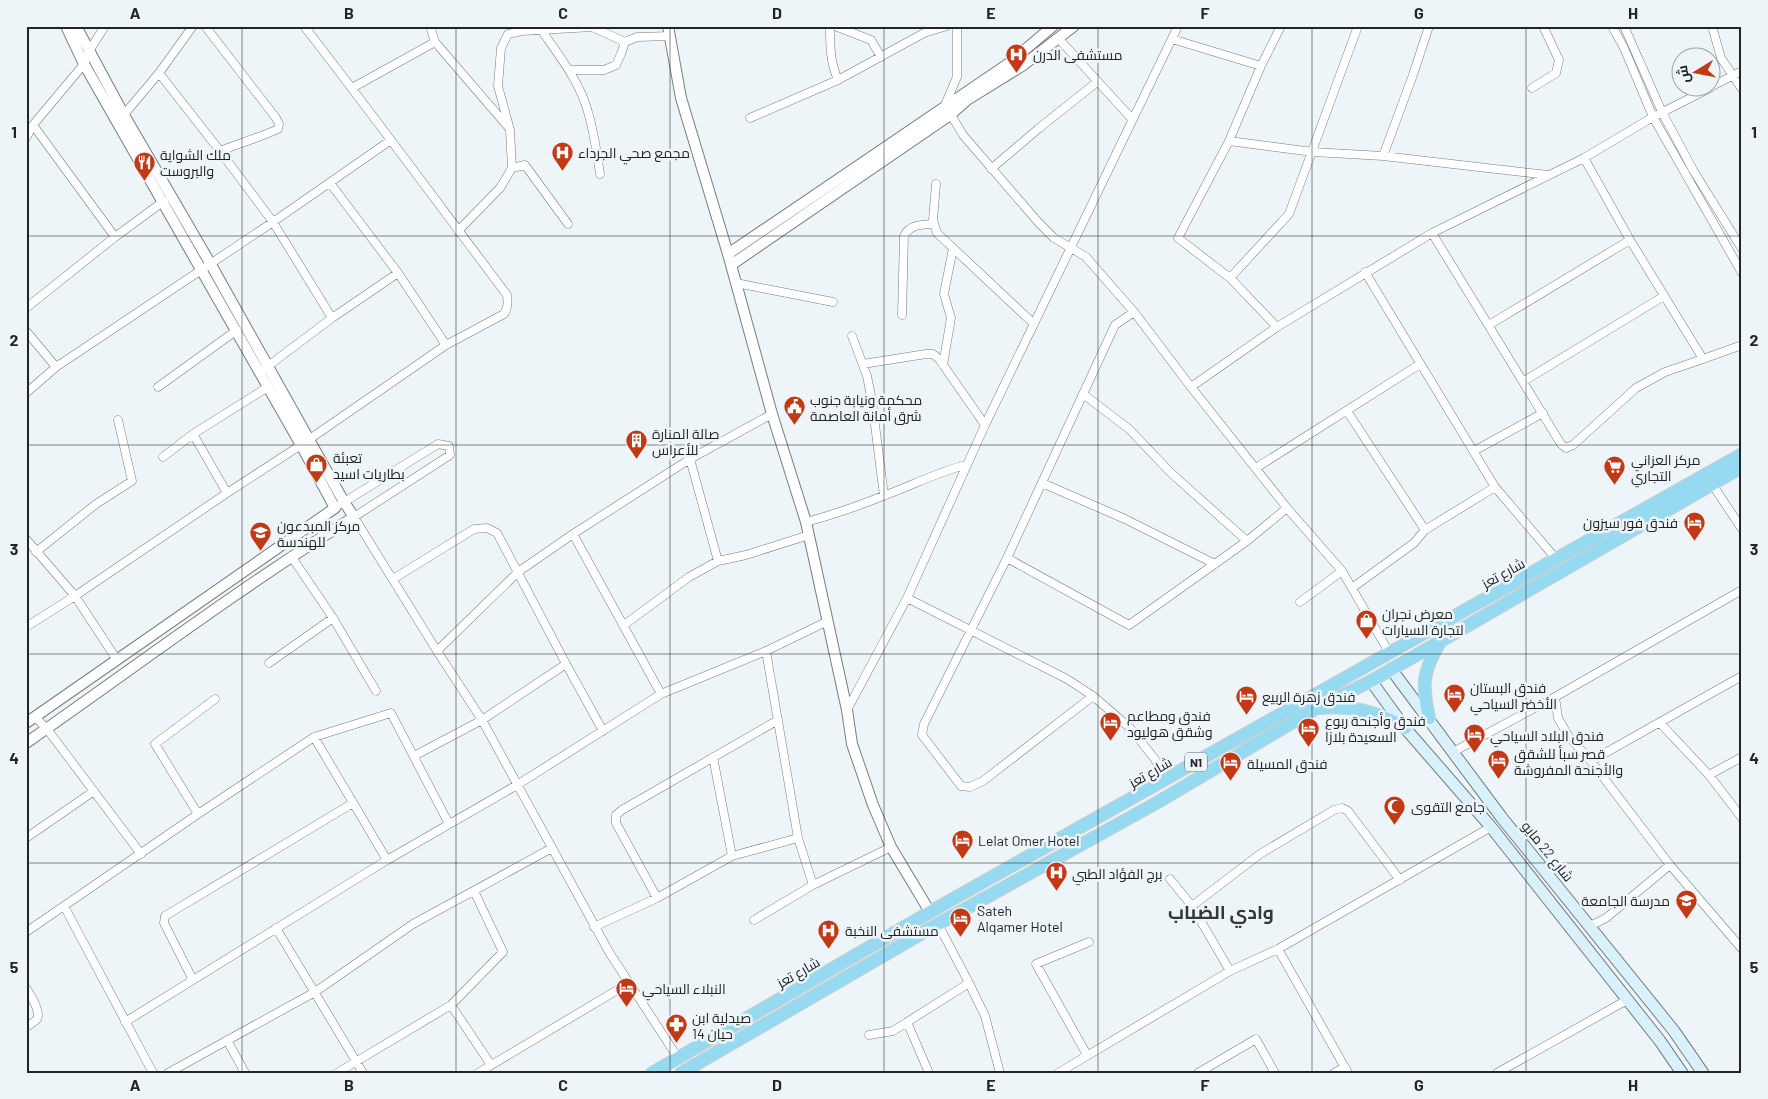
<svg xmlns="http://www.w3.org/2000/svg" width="1768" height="1099" font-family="Barlow,Cairo,sans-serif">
	<rect width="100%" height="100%" fill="#edf5f8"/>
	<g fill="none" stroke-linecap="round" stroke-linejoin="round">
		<defs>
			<path id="minor" d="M430 26 435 42 509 128
				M830 26C830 45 830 62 838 80
				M835 26 871 40 881 57
				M957 26V77L945 105 963 135 1038 222 1054 238 1086 257 1134 312 1191 387 1287 508 1342 571 1390 654
				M1612 26 1624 48 1653 117 1742 273
				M1624 26 1662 112 1693 170 1742 249
				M1712 26 1721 58 1742 89
				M542 31C560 57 580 82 588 112 594 132 597 153 600 174
				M1059 39 1132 119
				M1172 39 1261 66
				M570 70H604L616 65 621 54 625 42 637 37 670 36
				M159 73 220 151C239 143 259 138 278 129L279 124 276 118 205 26
				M1710 87 1742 71
				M352 88 435 42
				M1532 88 1556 73 1559 60 1543 26
				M122 117 159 73 193 26
				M750 118 838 80 924 33 947 26
				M33 125 115 237
				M26 138 33 125 84 64 89 51 105 26
				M1229 141 1313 152 1383 156 1548 175
				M220 151 273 222 332 318 398 273 446 345
				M1383 156 1413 75 1429 26
				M1584 158 1630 240 1703 359 1742 345
				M512 168 525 165 568 224
				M991 169 1038 129 1097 82
				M330 183 398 273
				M936 184 933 220 937 233 1034 324
				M458 231 500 188 512 168 510 130 498 86 501 48 508 34 522 31 592 27 625 42
				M1432 233 1561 444 1566 448 1573 445 1636 388 1665 372 1703 359
				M1365 272 1495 487 1557 560
				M1230 278 1289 214 1358 26
				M736 283 833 302
				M26 308 115 237 164 201
				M902 315 904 236C910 224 921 225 933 224
				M1489 325 1630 240
				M1277 327 1230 278 1178 238 1229 141 1261 66 1281 26
				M26 331 56 367
				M852 336 867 376 872 401 884 496
				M863 364 926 354H933L939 359 985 425
				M943 365 951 318 944 294 953 248
				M264 369 332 318
				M1524 381 1664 296
				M158 387 237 330
				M1191 387 1277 327 1432 233 1584 158 1653 117 1710 88
				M26 393 56 367 273 222 391 140
				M1083 394 1129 429 1171 473 1247 541
				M1347 411 1425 530
				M1474 451 1543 413
				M163 457 193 434
				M690 459 718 561
				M1256 468 1420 364
				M1042 483 1125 519 1215 564
				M1712 484 1742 529
				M227 493 193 434 268 387
				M341 504 438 444 449 446 450 455 354 517 437 651
				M806 522C833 515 858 506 883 496 911 486 937 472 966 465
				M573 534 661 694
				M26 539 75 596 117 660
				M36 552 96 504 132 481 118 420
				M291 556 333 618 376 691
				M1007 558 1129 625 1247 541 1287 508
				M393 579 474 529 487 528 497 533 566 664 603 731
				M1352 588 1414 543 1425 530 1495 487
				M907 598 1067 679 1093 696 1130 728 1154 758 1167 779
				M1300 602 1342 571
				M624 625 689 577 718 561 746 555 809 535
				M26 627 75 596 227 493 301 445 446 345 504 314C508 308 508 303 507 295 440 206 373 115 304 26
				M766 651 798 838 813 885 891 847
				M269 663 333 618
				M1093 696 983 781 970 787 961 786 922 735 924 724 1007 558 1115 325 1134 312
				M1555 697 1558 718 1569 737 1591 761 1670 865 1742 949
				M847 710 907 598 985 425 1178 26
				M35 717 47 729 141 854
				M1660 723 1709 775 1742 818
				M314 737 391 713 449 824
				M1453 752 1555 697 1742 590
				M414 756 482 720 566 664
				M713 757 732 856
				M1591 761 1742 676
				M1709 775 1742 757
				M198 814 155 744 215 699
				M26 838 94 791
				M1170 879 1192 906 1230 971
				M657 898 616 823V815L622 810 778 720
				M64 906 153 1073
				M1192 906 1260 854 1334 810 1342 808 1348 811 1400 880
				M754 920 813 885
				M938 924 969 983 985 1016 1000 1073
				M1590 926 1606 918 1670 865
				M594 927 657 898 732 856 798 838
				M276 928 363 1073
				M26 932 198 814 314 737 387 860
				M1278 949 1348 1073
				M193 980 164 923 165 916 353 803
				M26 988C30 994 41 1012 37 1019 35 1022 29 1025 26 1027
				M451 1005 491 1065
				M125 1022 387 860 517 785 661 694 766 651 828 621
				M907 1022 929 1073
				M869 1035 893 1031 969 983
				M227 1040 245 1073
				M1087 1055 1036 964 1089 942
				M678 1058 609 952 482 720 437 651 518 572 573 534 690 459 772 414
				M168 1073 315 992 413 924 552 848
				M337 1073 451 1005 503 952 474 891
				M478 1073 629 983
				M1058 1073 1230 971 1278 949 1491 827
				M1198 1073 1256 1039 1275 1073
				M1334 1073 1345 1067
				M1497 1073 1627 1000"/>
			<path id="tertiary" d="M668 26 681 98 728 254 772 414 806 522 847 710 852 744 873 805 891 847 930 912
				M728 254 1008 64 1053 26
				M731 265 950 115 967 100 1022 66 1074 26
				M26 723 335 508 301 445 84 64 66 26
				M26 743C135 667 241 587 354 517L344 502 210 263 124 115 76 26"/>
			<path id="secondary" d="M1391 669 1502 818 1674 1031 1703 1073
				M1371 681 1405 728 1491 827 1660 1041 1682 1073"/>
			<path id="trunk" d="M1320 708C1355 706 1375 711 1405 728
				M1429 718C1422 684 1422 673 1440 642
				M652 1073 944 904 1742 454
				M681 1073 938 924 1158 802 1315 709 1371 681 1441 641 1742 467"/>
		</defs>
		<!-- minor casing -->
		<use href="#minor" stroke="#767c7f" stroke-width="9"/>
		<!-- tertiary casing -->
		<use href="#tertiary" stroke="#767c7f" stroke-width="12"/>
		<!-- secondary casing -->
		<use href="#secondary" stroke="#767c7f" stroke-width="13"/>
		<!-- trunk casing -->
		<use href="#trunk" stroke="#cecfcf" stroke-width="14"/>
		<!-- minor -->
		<use href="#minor" stroke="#fff" stroke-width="8"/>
		<!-- tertiary -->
		<use href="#tertiary" stroke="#fff" stroke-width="10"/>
		<!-- secondary -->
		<use href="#secondary" stroke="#d8f1fa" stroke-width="11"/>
		<!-- trunk -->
		<use href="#trunk" stroke="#96daf2" stroke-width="12"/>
	</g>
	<!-- grid -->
	<path fill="none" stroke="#222526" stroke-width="1" stroke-opacity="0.55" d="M242 26V1073M456 26V1073M670 26V1073M884 26V1073M1098 26V1073M1312 26V1073M1526 26V1073M26 236H1742M26 445H1742M26 654H1742M26 863H1742"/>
	<!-- icons -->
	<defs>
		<symbol id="hospital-pin" viewBox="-11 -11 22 30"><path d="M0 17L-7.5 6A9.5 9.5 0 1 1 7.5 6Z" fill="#c33915" stroke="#edf5f8"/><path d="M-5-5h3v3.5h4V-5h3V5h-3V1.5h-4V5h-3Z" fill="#fff"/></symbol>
		<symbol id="restaurant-pin" viewBox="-11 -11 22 30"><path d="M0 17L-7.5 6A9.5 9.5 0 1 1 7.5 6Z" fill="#c33915" stroke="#edf5f8"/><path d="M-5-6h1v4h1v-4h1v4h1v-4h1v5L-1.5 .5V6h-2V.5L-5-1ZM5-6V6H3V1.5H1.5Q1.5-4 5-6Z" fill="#fff"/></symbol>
		<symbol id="civic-pin" viewBox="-11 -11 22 30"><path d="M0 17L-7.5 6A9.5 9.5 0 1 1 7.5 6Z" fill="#c33915" stroke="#edf5f8"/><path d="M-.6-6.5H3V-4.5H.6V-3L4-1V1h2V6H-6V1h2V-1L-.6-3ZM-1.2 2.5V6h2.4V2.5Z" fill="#fff"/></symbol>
		<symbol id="building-pin" viewBox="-11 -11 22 30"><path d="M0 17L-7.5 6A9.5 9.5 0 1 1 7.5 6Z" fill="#c33915" stroke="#edf5f8"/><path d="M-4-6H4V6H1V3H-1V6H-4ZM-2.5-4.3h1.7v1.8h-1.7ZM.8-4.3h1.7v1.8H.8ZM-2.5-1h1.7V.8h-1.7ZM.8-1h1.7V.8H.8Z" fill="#fff"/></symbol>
		<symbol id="shop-pin" viewBox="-11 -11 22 30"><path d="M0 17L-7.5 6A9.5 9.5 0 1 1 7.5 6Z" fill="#c33915" stroke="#edf5f8"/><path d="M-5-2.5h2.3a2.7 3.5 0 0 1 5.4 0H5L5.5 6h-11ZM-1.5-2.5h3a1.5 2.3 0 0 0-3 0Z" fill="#fff"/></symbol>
		<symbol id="supermarket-pin" viewBox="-11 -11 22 30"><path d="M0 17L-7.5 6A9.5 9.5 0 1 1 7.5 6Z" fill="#c33915" stroke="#edf5f8"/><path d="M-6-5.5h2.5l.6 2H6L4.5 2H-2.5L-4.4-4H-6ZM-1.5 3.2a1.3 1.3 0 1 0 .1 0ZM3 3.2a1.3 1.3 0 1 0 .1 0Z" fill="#fff"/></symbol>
		<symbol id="hotel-pin" viewBox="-11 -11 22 30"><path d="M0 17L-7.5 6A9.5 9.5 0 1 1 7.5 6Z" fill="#c33915" stroke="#edf5f8"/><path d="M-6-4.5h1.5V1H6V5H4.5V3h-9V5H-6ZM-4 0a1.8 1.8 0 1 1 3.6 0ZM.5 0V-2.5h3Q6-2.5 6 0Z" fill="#fff"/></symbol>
		<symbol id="university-pin" viewBox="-11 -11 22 30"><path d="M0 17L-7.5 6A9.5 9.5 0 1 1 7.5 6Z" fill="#c33915" stroke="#edf5f8"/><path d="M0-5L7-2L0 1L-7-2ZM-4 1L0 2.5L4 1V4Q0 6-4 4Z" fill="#fff"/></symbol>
		<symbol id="mosque-pin" viewBox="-11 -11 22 30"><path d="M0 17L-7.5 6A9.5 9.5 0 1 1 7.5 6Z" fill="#c33915" stroke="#edf5f8"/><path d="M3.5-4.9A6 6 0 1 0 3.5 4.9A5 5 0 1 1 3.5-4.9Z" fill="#fff"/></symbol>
		<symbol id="school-pin" viewBox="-11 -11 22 30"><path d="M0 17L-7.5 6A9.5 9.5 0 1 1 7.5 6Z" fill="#c33915" stroke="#edf5f8"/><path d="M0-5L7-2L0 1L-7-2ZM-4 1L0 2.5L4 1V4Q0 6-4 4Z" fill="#fff"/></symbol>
		<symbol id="pharmacy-pin" viewBox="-11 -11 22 30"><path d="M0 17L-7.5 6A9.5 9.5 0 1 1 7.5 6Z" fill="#c33915" stroke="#edf5f8"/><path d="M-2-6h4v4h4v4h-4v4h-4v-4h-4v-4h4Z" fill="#fff"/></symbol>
	</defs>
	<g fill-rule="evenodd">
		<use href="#hospital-pin" x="1004" y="42" width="25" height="34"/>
		<use href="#hospital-pin" x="550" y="140" width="25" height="34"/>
		<use href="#restaurant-pin" x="132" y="150" width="25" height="34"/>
		<use href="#civic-pin" x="782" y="394" width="25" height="34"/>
		<use href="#building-pin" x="624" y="428" width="25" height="34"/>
		<use href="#shop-pin" x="304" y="452" width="25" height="34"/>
		<use href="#supermarket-pin" x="1602" y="454" width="25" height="34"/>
		<use href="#hotel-pin" x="1682" y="510" width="25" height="34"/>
		<use href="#university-pin" x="248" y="520" width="25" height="34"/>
		<use href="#shop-pin" x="1354" y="608" width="25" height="34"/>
		<use href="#hotel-pin" x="1442" y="682" width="25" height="34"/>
		<use href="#hotel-pin" x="1234" y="684" width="25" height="34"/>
		<use href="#hotel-pin" x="1098" y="710" width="25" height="34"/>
		<use href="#hotel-pin" x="1296" y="716" width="25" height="34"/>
		<use href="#hotel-pin" x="1462" y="722" width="25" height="34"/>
		<use href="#hotel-pin" x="1486" y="748" width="25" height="34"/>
		<use href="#hotel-pin" x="1218" y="750" width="25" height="34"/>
		<use href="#mosque-pin" x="1382" y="794" width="25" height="34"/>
		<use href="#hotel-pin" x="950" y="828" width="25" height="34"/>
		<use href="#hospital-pin" x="1044" y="860" width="25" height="34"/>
		<use href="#school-pin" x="1674" y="888" width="25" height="34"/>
		<use href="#hotel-pin" x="948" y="906" width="25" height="34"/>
		<use href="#hospital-pin" x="816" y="918" width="25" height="34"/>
		<use href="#hotel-pin" x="614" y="976" width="25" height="34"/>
		<use href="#pharmacy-pin" x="664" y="1012" width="25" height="34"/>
	</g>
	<g text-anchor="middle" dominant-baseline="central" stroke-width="5" stroke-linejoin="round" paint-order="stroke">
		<!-- shield labels -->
		<rect fill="#edf5f8" stroke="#5f6365" stroke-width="1" x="1185" y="752.5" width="22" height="19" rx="4"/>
		<g font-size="12" font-weight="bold" fill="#222526">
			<text x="1196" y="762">N1</text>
		</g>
		<!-- poi labels -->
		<g font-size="14" fill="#222526" stroke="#edf5f8" text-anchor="start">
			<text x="1033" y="54">مستشفى الدرن</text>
			<text x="578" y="152">مجمع صحي الجرداء</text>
			<text x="160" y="154">ملك الشواية<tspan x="160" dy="16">والبروست</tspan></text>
			<text x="810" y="399">محكمة ونيابة جنوب<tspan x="810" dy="16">شرق أمانة العاصمة</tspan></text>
			<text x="652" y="433">صالة المنارة<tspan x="652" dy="16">للأعراس</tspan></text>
			<text x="333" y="457">تعبئة<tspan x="333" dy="16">بطاريات اسيد</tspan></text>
			<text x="1631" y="459">مركز العزاني<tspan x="1631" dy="16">التجاري</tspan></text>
			<text x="1678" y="522" text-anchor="end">فندق فور سيزون</text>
			<text x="277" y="525">مركز المبدعون<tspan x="277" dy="16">للهندسة</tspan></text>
			<text x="1382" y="613">معرض نجران<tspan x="1382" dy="16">لتجارة السيارات</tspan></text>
			<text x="1470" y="687">فندق البستان<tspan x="1470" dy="16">الأخضر السياحي</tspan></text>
			<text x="1262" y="696">فندق زهرة الربيع</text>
			<text x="1127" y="715">فندق ومطاعم<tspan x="1127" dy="16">وشقق هوليود</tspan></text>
			<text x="1325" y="720">فندق وأجنحة ربوع<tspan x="1325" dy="16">السعيدة بلازا</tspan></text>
			<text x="1490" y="735">فندق البلاد السياحي</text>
			<text x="1514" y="753">قصر سبأ للشقق<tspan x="1514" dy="16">والأجنحة المفروشة</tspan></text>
			<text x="1247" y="763">فندق المسيلة</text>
			<text x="1411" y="806">جامع التقوى</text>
			<text x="978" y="840">Lelat Omer Hotel</text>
			<text x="1072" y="873">برج الفؤاد الطبي</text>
			<text x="1670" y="900" text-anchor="end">مدرسة الجامعة</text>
			<text x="977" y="910">Sateh<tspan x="977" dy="16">Alqamer Hotel</tspan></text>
			<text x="845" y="930">مستشفى النخبة</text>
			<text x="642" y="988">النبلاء السياحي</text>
			<text x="692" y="1017">صيدلية ابن<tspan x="692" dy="16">حيان 14</tspan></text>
		</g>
		<!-- street labels -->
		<g font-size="14" fill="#222526" stroke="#edf5f8">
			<text transform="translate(1503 573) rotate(-29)">شارع تعز</text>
			<text transform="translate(1150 772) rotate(-30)">شارع تعز</text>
			<text transform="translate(1548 851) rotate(51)">شارع 22 مايو</text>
			<text transform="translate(798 972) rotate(-30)">شارع تعز</text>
		</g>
		<!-- district labels -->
		<g font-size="19" font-weight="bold" fill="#32383b" stroke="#edf5f8">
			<text x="1221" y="911">وادي الضباب</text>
		</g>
	</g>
	<!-- border -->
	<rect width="1768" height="1099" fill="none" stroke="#edf5f8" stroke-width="55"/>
	<!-- north arrow -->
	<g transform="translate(1696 72) rotate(260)"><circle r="24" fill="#edf5f8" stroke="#9ca2a4"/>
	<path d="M0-4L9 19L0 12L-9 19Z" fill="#c33915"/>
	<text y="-8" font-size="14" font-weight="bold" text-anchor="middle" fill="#222526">ش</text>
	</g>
	<rect x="28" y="28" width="1712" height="1044" fill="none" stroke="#222526" stroke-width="2"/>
	<g font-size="16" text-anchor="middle" font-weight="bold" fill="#222526">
		<text x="135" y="19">A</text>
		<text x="349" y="19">B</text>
		<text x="563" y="19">C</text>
		<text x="777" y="19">D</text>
		<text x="991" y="19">E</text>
		<text x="1205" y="19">F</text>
		<text x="1419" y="19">G</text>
		<text x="1633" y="19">H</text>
		<text x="14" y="138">1</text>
		<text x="1754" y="138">1</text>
		<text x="14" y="346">2</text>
		<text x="1754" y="346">2</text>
		<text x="14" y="555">3</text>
		<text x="1754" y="555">3</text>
		<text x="14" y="764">4</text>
		<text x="1754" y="764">4</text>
		<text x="14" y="973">5</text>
		<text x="1754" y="973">5</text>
		<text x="135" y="1091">A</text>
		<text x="349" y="1091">B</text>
		<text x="563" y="1091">C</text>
		<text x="777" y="1091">D</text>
		<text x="991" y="1091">E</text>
		<text x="1205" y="1091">F</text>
		<text x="1419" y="1091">G</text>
		<text x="1633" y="1091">H</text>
	</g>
</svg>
